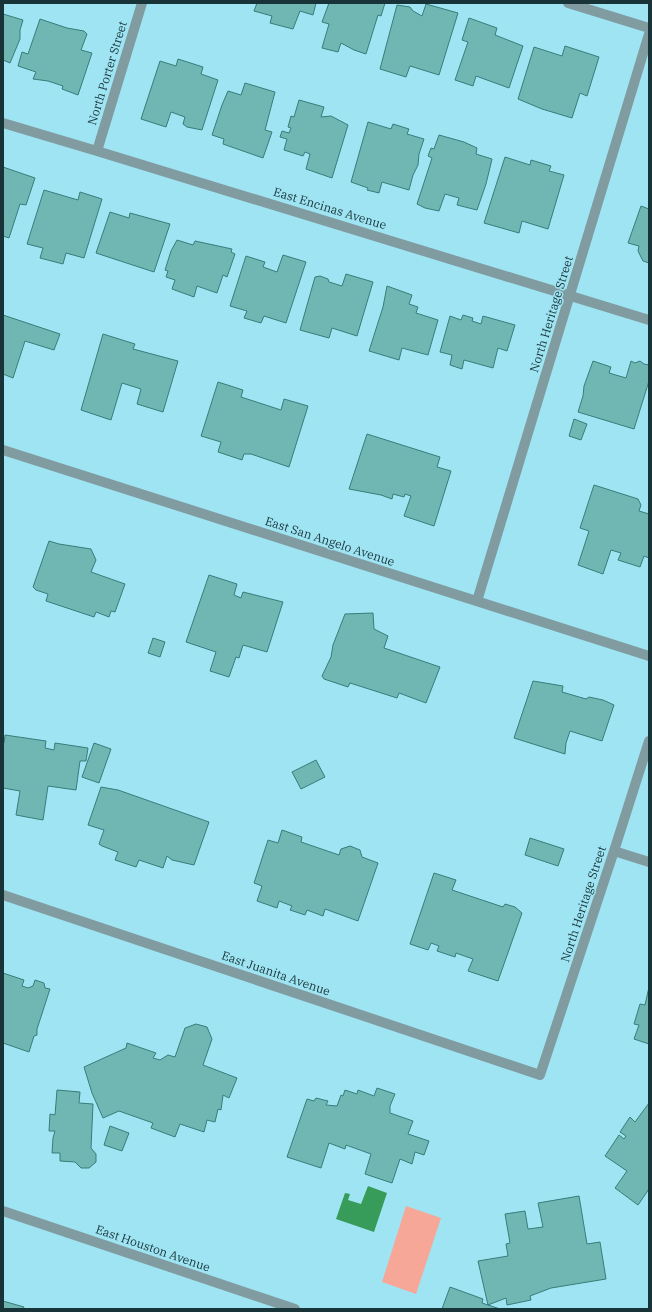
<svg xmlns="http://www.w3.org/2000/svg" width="652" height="1312" font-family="'IBM Plex Serif',serif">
	<rect width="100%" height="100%" fill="#9fe4f2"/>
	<!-- green -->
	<path fill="#f6a798" d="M406 1206 441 1218 416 1294 382 1282Z"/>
	<!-- water -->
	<path fill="#379c5a" d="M368 1186 387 1193 374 1232 336 1219 345 1193 350 1194 348 1200 361 1204Z"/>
	<!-- building -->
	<path fill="#70b6b2" stroke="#367e7b" d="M257 3H316L313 15 300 11 293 29 270 23 272 16 254 11Z
		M329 3H385L381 16 378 15 366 54 354 50 341 43 338 52 322 48 329 24 322 22Z
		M426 4 458 13 439 75 410 66 406 77 380 69 397 5 410 7 413 11 422 16Z
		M3 14 23 20 20 30V39L10 63 3 60Z
		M469 18 497 28 495 35 523 46 509 88 476 76 473 86 455 80 468 42 462 40Z
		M40 19 67 28 84 31 87 34 81 50 92 53 78 95 62 89 63 86 48 81 33 79 36 72 18 66 22 52 28 54Z
		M565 46 599 57 587 96 580 93 572 118 542 109 518 99 534 47 562 56Z
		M178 59 203 67 201 74 218 80 202 130 187 127 183 124 185 117 171 112 166 127 141 119 160 61 176 66Z
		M245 83 275 92 265 130 272 132 263 158 223 144 224 139 212 135 222 105 228 91 241 95Z
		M299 100 324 107 321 117 331 116 348 125 332 178 306 169 310 154 305 152 303 156 284 150 287 139 280 137 282 131 289 133 291 128 288 127 291 116 294 117Z
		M368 122 391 129 393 124 409 129 407 134 424 139 419 154 418 165 413 175 409 190 382 182 379 193 367 190 368 188 351 182Z
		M439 135 464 142 477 148 476 154 492 159 486 184 477 210 457 205 459 198 445 194 439 211 425 208 417 204 432 158 428 156 431 148 434 149Z
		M505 157 530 165 531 160 551 166 549 171 564 175 548 229 522 221 519 233 484 223Z
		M3 167 35 178 26 205 20 204 9 238 3 236Z
		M44 190 78 200 80 192 102 199 84 258 66 253 63 264 40 258 43 248 27 244Z
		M641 206 649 209V263L643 261 638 251 639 246 628 243Z
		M110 212 129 218 130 213 170 224 154 272 96 253Z
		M177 240 193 245 195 241 232 249 231 252 235 254 227 277 223 275 217 293 197 286 194 297 172 289 175 280 166 277 168 271 165 270 171 251Z
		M283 255 306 262 286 323 264 316 261 323 244 318 247 311 230 306 246 256 265 262 263 267 277 272Z
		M346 274 373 282 357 336 332 328 329 338 300 330 315 277 320 276 328 279 329 282 342 286Z
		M387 286 412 295 409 304 418 307 416 313 438 320 428 355 402 348 399 360 369 351 383 307Z
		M3 315 60 334 54 350 25 341 13 378 3 374Z
		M463 315 473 318 472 321 481 324 483 316 515 325 507 351 498 348 493 368 464 360 462 369 450 365 452 355 440 352 450 316 461 320Z
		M103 334 135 344 133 349 178 361 163 412 137 404 141 389 122 383 111 420 81 410Z
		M593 361 611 367 609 373 626 378 631 361 635 363 640 361 644 364 649 365V381L634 429 578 412 583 396 584 386Z
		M218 382 243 390 241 397 281 410 284 399 308 406 289 467 251 454H244L242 460 218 452 221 442 201 436Z
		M574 419 587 424 581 440 569 436Z
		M367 434 440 457 437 467 451 471 434 526 404 516 411 496 405 494 404 497 393 494 392 499 381 495 349 489Z
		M594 485 638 499 641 505 639 511 649 514V558L644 556 640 567 618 560 621 553 611 550 603 574 578 565 589 531 580 528Z
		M49 541 59 544 91 549 96 560 91 572 125 584 115 612 111 611 109 617 96 612 94 617 46 601 48 594 36 590 33 587Z
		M209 575 237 584 234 595 241 598 243 592 283 602 267 652 243 645 239 658 236 657 229 677 210 671 216 652 186 642Z
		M373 613 374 629 388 636 384 648 440 667 426 703 399 693 397 698 350 683 348 687 324 679 322 676 331 657 333 645 345 614Z
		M153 638 165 642 160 657 148 653Z
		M533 681 563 686 562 692 586 699 589 697 603 700 614 705 602 741 570 731 566 743 565 754 514 738Z
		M5 735 46 741 45 748 54 750 55 743 88 748 86 761H80L76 790 48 786 43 820 16 815 20 791 3 788V742L4 743Z
		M94 743 111 749 99 783 82 777Z
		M316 760 325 777 301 789 292 772Z
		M101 787 118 790 209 822 194 865 172 860 167 856 163 868 139 860 136 867 115 860 118 852 102 846 99 844 104 830 88 825Z
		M282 830 302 837 301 842 339 855 341 849 350 846 360 850 362 857 378 863 358 921 325 909 323 916 307 910 305 915 290 910 292 906 279 901 277 908 257 901 262 886 254 883 268 840 278 843Z
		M530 838 564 849 558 866 525 855Z
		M434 873 456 880 452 890 503 907 505 904 515 907 522 913 498 981 468 971 473 959 456 953 455 957 437 951 439 946 431 943 428 950 410 944Z
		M3 973 24 980 22 986 28 988 33 986 35 980 44 983 45 988 50 989 37 1029V1035L34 1036 29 1052 3 1043Z
		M649 987V1044L634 1039 639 1025 634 1024 640 1004 645 1005Z
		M196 1024 207 1027 212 1039 203 1065 237 1078 229 1098 223 1095 221 1110 218 1109 215 1122 207 1120 204 1132 180 1124 175 1137 151 1128 153 1123 119 1111 103 1118 92 1093 84 1067 126 1048 127 1043 156 1053 153 1058 160 1060 168 1055 175 1057 185 1028Z
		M377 1088 395 1094 390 1106V1113L413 1121 408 1134 429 1141 424 1155 415 1152 412 1164 400 1159 392 1183 365 1174 371 1154 346 1145 345 1149 329 1143 321 1168 287 1157 307 1099 314 1101 316 1098 328 1101 326 1105 337 1106 341 1095 343 1096 345 1090 357 1094 358 1090 374 1096Z
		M57 1090 80 1092 79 1103 93 1104 91 1148 96 1154V1162L89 1168H81L75 1162 60 1161V1153H52L53 1138 55 1131H49L50 1114 55 1115Z
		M649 1103V1189L638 1205 615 1188 627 1171 605 1156 619 1135 624 1139 626 1136 620 1132 630 1117 635 1122Z
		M110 1126 129 1133 122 1151 104 1145Z
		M579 1196 587 1244 600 1242 606 1279 551 1288 530 1296 531 1300 507 1305 506 1298 488 1305 478 1261 508 1256 506 1244 510 1243 505 1214 525 1211 528 1229 543 1227 538 1203Z
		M450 1287 483 1299 482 1303 500 1309H442Z
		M3 1301 24 1307 23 1309H3Z"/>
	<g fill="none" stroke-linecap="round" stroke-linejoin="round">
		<!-- minor -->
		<path stroke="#809ca1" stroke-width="10" d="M568 3 649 28
			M3 123 97 151 649 320
			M97 151 142 3
			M3 450 649 656
			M477 601 649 34
			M614 851 649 862
			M3 895 540 1075 614 851 649 741
			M3 1211 295 1309"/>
	</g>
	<g text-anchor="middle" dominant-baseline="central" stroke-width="3" stroke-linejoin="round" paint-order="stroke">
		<!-- street labels -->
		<g font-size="12" fill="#183439" stroke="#9fe4f2">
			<text transform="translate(107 73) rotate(-73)">North Porter Street</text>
			<text transform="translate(330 208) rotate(17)">East Encinas Avenue</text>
			<text transform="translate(551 314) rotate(-73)">North Heritage Street</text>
			<text transform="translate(330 541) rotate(18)">East San Angelo Avenue</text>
			<text transform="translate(583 904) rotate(-72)">North Heritage Street</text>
			<text transform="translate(276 973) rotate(19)">East Juanita Avenue</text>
			<text transform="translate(153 1248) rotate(19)">East Houston Avenue</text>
		</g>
	</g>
	<!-- border -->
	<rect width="652" height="1312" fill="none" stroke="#183439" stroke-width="8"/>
</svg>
